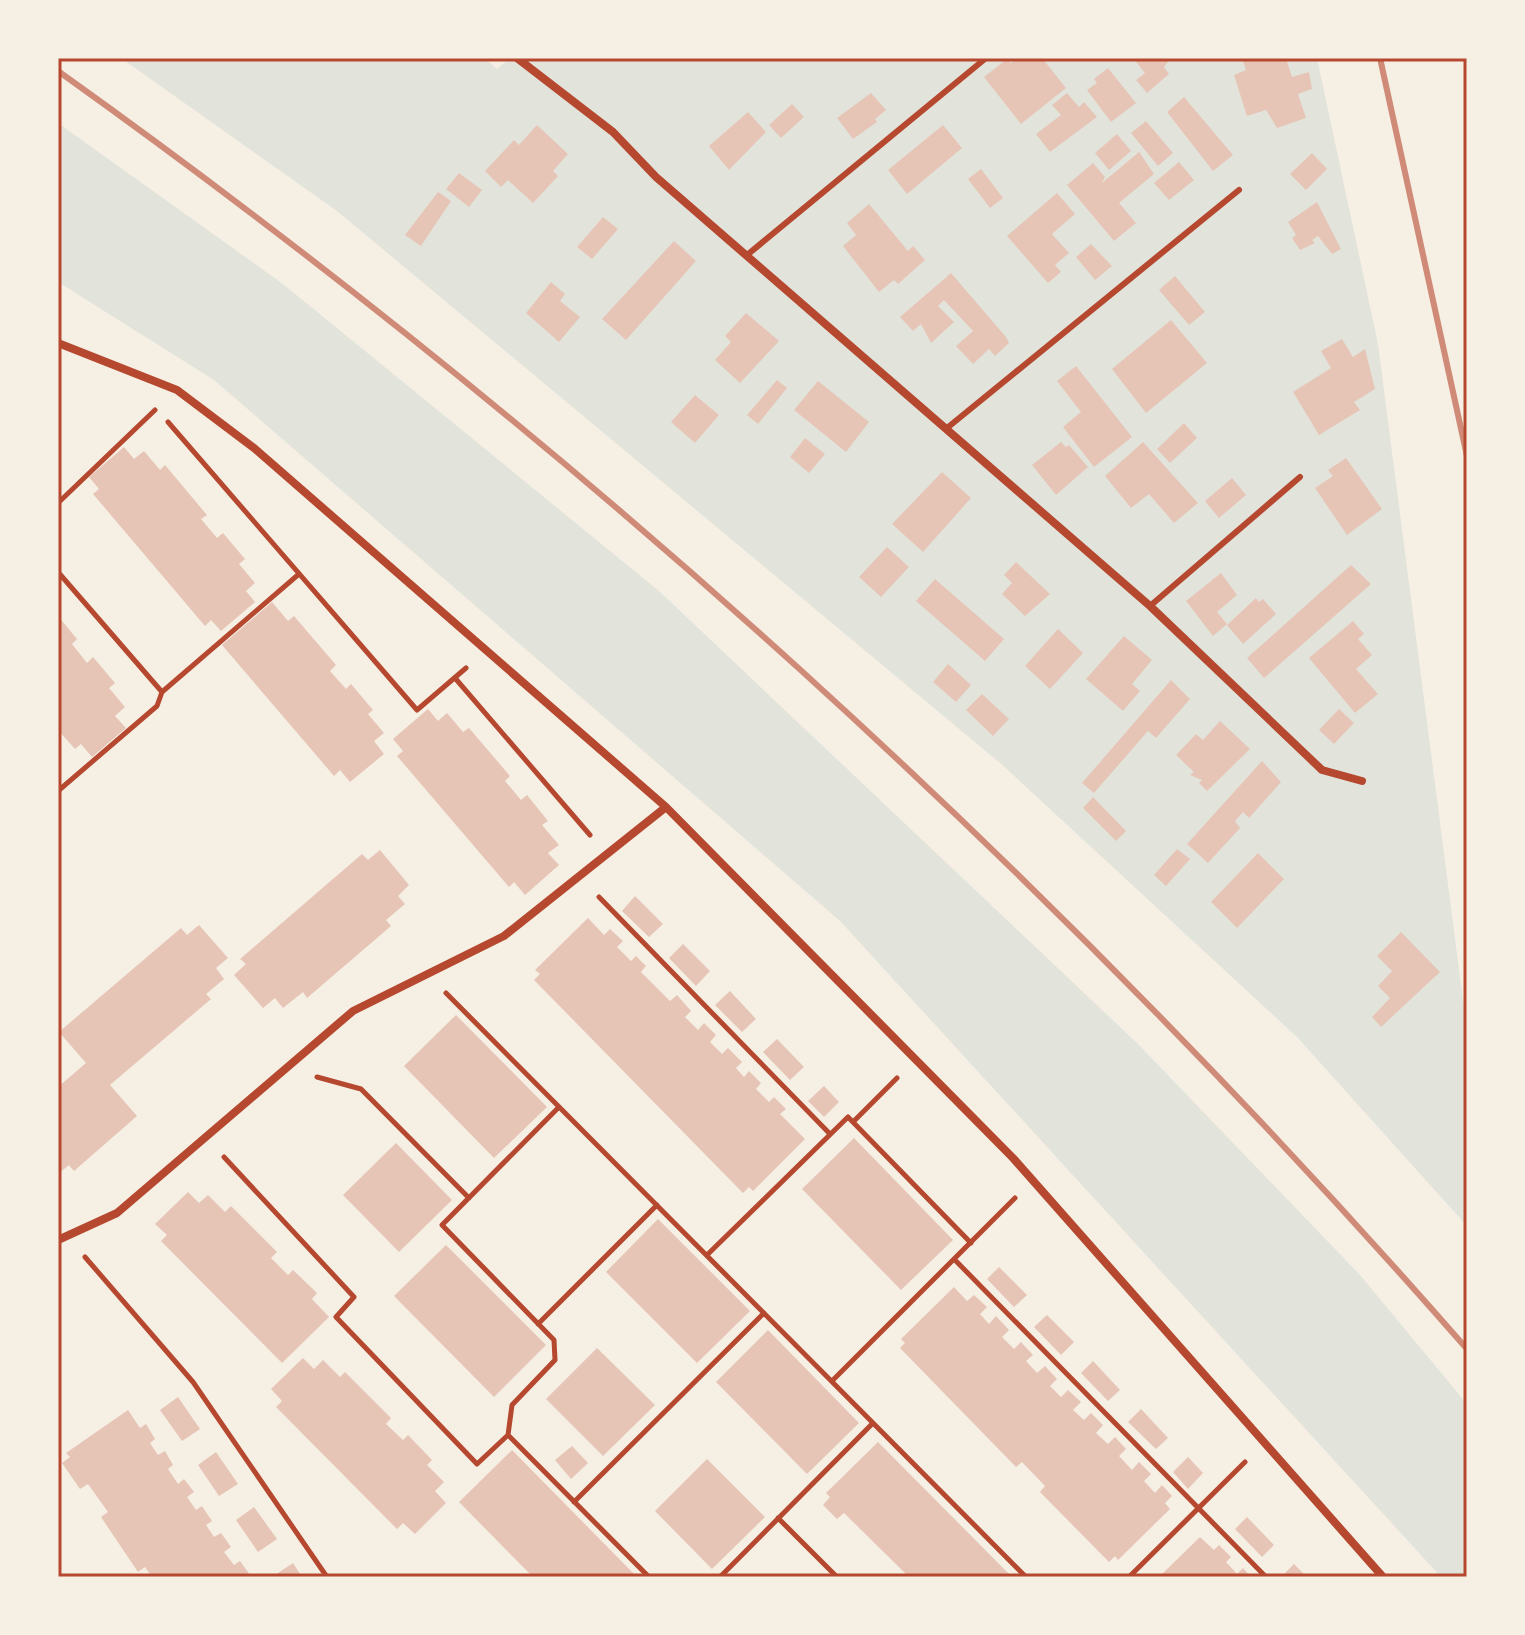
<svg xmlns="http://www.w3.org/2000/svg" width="1525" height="1635" font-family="Karla,sans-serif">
	<rect width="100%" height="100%" fill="#f6efe4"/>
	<!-- green -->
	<path fill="#e2e4dc" d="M121 58H484L497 69 510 58H1317L1378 344 1467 1031V1226L1297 1037 1000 763 337 211Z
		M58 123 283 284 659 591 1138 1044 1360 1275 1467 1404V1577H1441L840 921 214 380 58 282Z"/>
	<!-- building -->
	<path fill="#e6c5b7" d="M1018 58H1042L1066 88 1021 124 984 77 1007 59 1011 63Z
		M1133 58H1171L1164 67 1169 74 1147 93 1136 80 1145 73Z
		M1242 58H1286L1292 77 1309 72 1312 89 1298 94 1306 118 1277 128 1266 110 1247 116 1234 75 1246 70Z
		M1108 68 1136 103 1111 122 1087 90 1097 83 1094 79Z
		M871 93 886 110 875 119 877 122 853 139 837 118Z
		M1067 93 1079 107 1084 102 1097 117 1050 152 1036 134 1061 115 1052 105Z
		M1184 97 1233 155 1213 171 1167 112Z
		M792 104 804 117 781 138 769 125Z
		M748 112 766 132 729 170 709 146Z
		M1146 121 1173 153 1158 166 1131 133Z
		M537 125 568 154 553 171 558 176 533 203 508 180 501 187 485 171 514 140 519 145Z
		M943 125 962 148 907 194 888 170Z
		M1117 134 1131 151 1109 170 1095 153Z
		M1139 152 1154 174 1119 203 1136 223 1114 241 1067 185 1093 163 1105 177 1102 183Z
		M1312 153 1327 169 1306 190 1290 174Z
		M1179 162 1194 180 1169 200 1154 183Z
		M981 169 1003 198 990 208 968 179Z
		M459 173 482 190 469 207 446 189Z
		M438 192 451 201 421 246 405 235Z
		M1057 193 1075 214 1052 234 1069 253 1055 265 1061 272 1048 283 1007 236Z
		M1317 202 1341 249 1332 254 1318 236 1312 240 1315 243 1300 250 1292 238 1296 235 1288 222Z
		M869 204 908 251 913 246 925 260 898 284 894 280 879 292 843 246 856 235 847 223Z
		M603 217 618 229 592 259 577 247Z
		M674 241 696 261 626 340 602 319Z
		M1091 244 1112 266 1095 280 1076 257Z
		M951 273 1006 337 1009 343 995 356 989 349 973 364 956 346 973 331 944 300 938 306 954 322 931 343 921 324 913 331 900 317Z
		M1175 276 1205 312 1189 325 1159 290Z
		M551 282 565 294 560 301 580 317 559 342 526 313Z
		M746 313 779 341 740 383 715 360 731 342 725 336Z
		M1171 320 1207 363 1146 413 1112 369Z
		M1342 339 1353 357 1365 349 1375 389 1354 402 1360 410 1319 435 1293 392 1331 368 1321 351Z
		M1076 366 1132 437 1094 467 1063 427 1081 412 1057 381Z
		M777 380 787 388 758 424 747 415Z
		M818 381 869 422 846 452 794 410Z
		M695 395 719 415 695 443 671 422Z
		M1184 423 1197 438 1170 463 1157 449Z
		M805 438 825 454 809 473 790 457Z
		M1061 442 1066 447 1069 445 1088 467 1056 495 1032 465Z
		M1143 442 1198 503 1174 523 1149 494 1131 508 1105 476Z
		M124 447 134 459 144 451 160 470 165 465 207 515 201 519 217 538 223 533 245 559 239 564 255 583 246 591 255 602 221 631 211 620 205 626 93 494 99 489 89 477Z
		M1346 458 1382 509 1347 535 1315 488 1333 476 1328 470Z
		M942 472 971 498 923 552 892 524Z
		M1232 478 1246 495 1219 518 1205 501Z
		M887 547 909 567 881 597 859 577Z
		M1016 562 1050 594 1025 616 1002 594 1012 583 1004 575Z
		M1351 565 1371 584 1264 678 1247 658Z
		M1221 573 1237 595 1217 612 1227 624 1213 636 1186 601Z
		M935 579 1004 639 985 661 916 601Z
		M1256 598 1259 602 1263 599 1276 614 1243 644 1227 625Z
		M272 602 288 621 294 616 336 665 330 671 346 689 351 684 373 710 368 714 384 733 374 741 384 754 350 782 340 770 334 776 222 645Z
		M58 616 77 639 72 644 87 663 93 657 115 683 109 688 125 707 115 716 126 728 92 757 81 744 75 749 58 730Z
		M1353 621 1364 634 1358 639 1372 655 1356 669 1378 694 1355 713 1309 658Z
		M1058 629 1083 653 1050 689 1025 666Z
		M1124 636 1152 660 1132 684 1140 691 1123 711 1086 679Z
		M948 664 971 685 956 702 933 682Z
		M1171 680 1190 699 1156 738 1148 731 1094 793 1082 783Z
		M982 694 1009 719 993 736 966 710Z
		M428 709 438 721 447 713 463 732 469 728 510 776 505 781 521 800 527 795 548 821 542 825 559 845 548 853 559 865 525 895 514 882 509 887 397 756 403 751 393 739Z
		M1339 709 1354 723 1334 744 1319 730Z
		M1220 721 1250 749 1207 791 1199 783 1202 780 1190 775 1194 772 1176 755 1196 734 1203 740Z
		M1262 761 1281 782 1249 818 1243 812 1235 821 1240 828 1208 863 1187 844Z
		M1093 797 1126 831 1116 841 1083 808Z
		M1177 849 1190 859 1166 886 1154 875Z
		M380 850 409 885 398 896 405 904 386 920 391 926 307 998 303 992 283 1008 275 998 263 1008 234 975 246 964 240 959 362 854 368 860Z
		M1258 853 1284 879 1237 928 1211 902Z
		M635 896 663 924 649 937 622 911Z
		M588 918 604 935 610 929 623 941 617 947 631 961 636 956 646 966 641 972 670 1001 677 995 691 1011 685 1017 698 1030 704 1023 716 1035 710 1042 722 1054 728 1048 742 1062 736 1068 744 1077 749 1071 761 1083 756 1089 769 1102 774 1097 786 1109 780 1114 805 1139 753 1191 749 1187 743 1193 534 980 540 974 535 970Z
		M199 925 228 958 216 968 224 979 206 994 211 999 110 1085 137 1116 74 1171 69 1165 58 1174V1087L86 1063 59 1032 181 928 187 935Z
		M1401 932 1440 972 1381 1027 1372 1017 1390 998 1378 986 1392 971 1377 956Z
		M683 944 710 971 696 986 669 958Z
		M730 991 756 1019 742 1032 715 1005Z
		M456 1015 547 1107 494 1158 404 1066Z
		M777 1039 804 1067 790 1080 763 1052Z
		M824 1086 839 1102 824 1117 808 1101Z
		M854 1138 953 1240 901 1290 802 1189Z
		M396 1143 452 1200 399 1252 343 1195Z
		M188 1192 199 1203 208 1195 225 1212 231 1206 277 1252 271 1258 288 1275 293 1270 317 1293 312 1299 329 1317 282 1363 161 1241 167 1235 155 1224Z
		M658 1219 750 1311 697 1363 606 1272Z
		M446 1245 546 1345 494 1397 394 1296Z
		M999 1267 1027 1295 1014 1307 987 1279Z
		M954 1287 967 1301 974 1295 987 1307 980 1314 989 1324 996 1316 1009 1330 1002 1337 1014 1349 1021 1342 1033 1355 1026 1361 1037 1373 1045 1366 1057 1379 1050 1386 1061 1397 1068 1390 1081 1402 1073 1410 1084 1420 1091 1413 1103 1425 1096 1433 1108 1444 1115 1437 1126 1449 1119 1456 1132 1470 1139 1462 1151 1474 1144 1481 1155 1493 1162 1485 1172 1496 1165 1503 1170 1509 1118 1560 1115 1556 1109 1562 1040 1492 1045 1486 1022 1462 1016 1467 900 1348 905 1343 901 1339Z
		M1047 1315 1074 1342 1061 1355 1034 1327Z
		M768 1330 859 1423 807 1474 716 1382Z
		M597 1348 655 1405 603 1456 546 1399Z
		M303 1358 314 1369 323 1360 340 1377 345 1372 391 1418 386 1424 403 1440 408 1435 432 1460 427 1465 444 1482 435 1491 446 1503 415 1534 403 1523 397 1529 276 1407 282 1401 271 1389Z
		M1093 1361 1120 1390 1108 1401 1081 1373Z
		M178 1397 200 1429 182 1441 160 1410Z
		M1141 1409 1168 1438 1156 1449 1128 1422Z
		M128 1410 140 1428 146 1424 155 1439 150 1443 158 1455 165 1451 173 1465 168 1469 178 1484 184 1479 194 1492 187 1497 196 1510 202 1506 212 1521 206 1525 214 1537 221 1533 231 1547 224 1552 234 1565 240 1561 250 1575 247 1577H152L145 1567 138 1572 101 1517 108 1512 88 1484 80 1489 62 1463 70 1457 66 1453Z
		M878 1442 1012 1577H909L844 1513 837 1519 823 1505 830 1497 826 1493Z
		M572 1446 588 1463 571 1479 555 1460Z
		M512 1450 637 1577H533L459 1502Z
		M216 1452 238 1484 219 1496 198 1465Z
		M1188 1457 1203 1473 1188 1489 1173 1472Z
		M707 1459 765 1517 712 1569 655 1511Z
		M254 1507 277 1539 258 1552 236 1520Z
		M1247 1517 1274 1545 1262 1557 1235 1529Z
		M1200 1537 1214 1550 1219 1545 1231 1557 1226 1562 1237 1574 1243 1568 1251 1577H1159Z
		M293 1563 302 1577H272Z
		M1294 1564 1307 1577H1281Z"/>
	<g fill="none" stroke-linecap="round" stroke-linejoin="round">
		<!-- path -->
		<path stroke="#b5482f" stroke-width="5" d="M168 422 417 710 466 668
			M58 503 155 410
			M58 572 162 692
			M455 678 590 835
			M58 791 157 706 162 692 299 574
			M599 897 830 1134
			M446 993 1026 1577
			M317 1077 361 1089 469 1198
			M559 1107 442 1225 554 1340 555 1360 512 1405 508 1435 649 1577
			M853 1122 897 1078
			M224 1157 354 1297 336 1317 477 1464 508 1435
			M707 1255 848 1117 971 1243
			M85 1257 193 1382 327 1577
			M954 1259 1266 1577
			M538 1324 657 1205
			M832 1381 1015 1198
			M574 1502 764 1313
			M778 1518 837 1577
			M720 1577 873 1423
			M1129 1577 1245 1462"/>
		<!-- service -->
		<path stroke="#b5482f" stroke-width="6" d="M747 255 986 58
			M947 428 1239 190
			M1150 606 1300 477"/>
		<!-- minor -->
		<path stroke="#b5482f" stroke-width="8" d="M517 58 613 132 656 177 1150 606 1322 770 1362 781
			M58 343 177 390 254 448 666 807 1013 1158 1383 1577
			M58 1240 117 1213 353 1011 504 936 666 807"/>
		<!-- rail -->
		<path stroke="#cf8b77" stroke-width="6" d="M1380 58 1467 456
			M58 71C575 440 1049 871 1467 1349"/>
	</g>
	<!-- border -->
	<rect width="1525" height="1635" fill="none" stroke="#f6efe4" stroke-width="120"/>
	<rect x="60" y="60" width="1405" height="1515" fill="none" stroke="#b5482f" stroke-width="3"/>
</svg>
